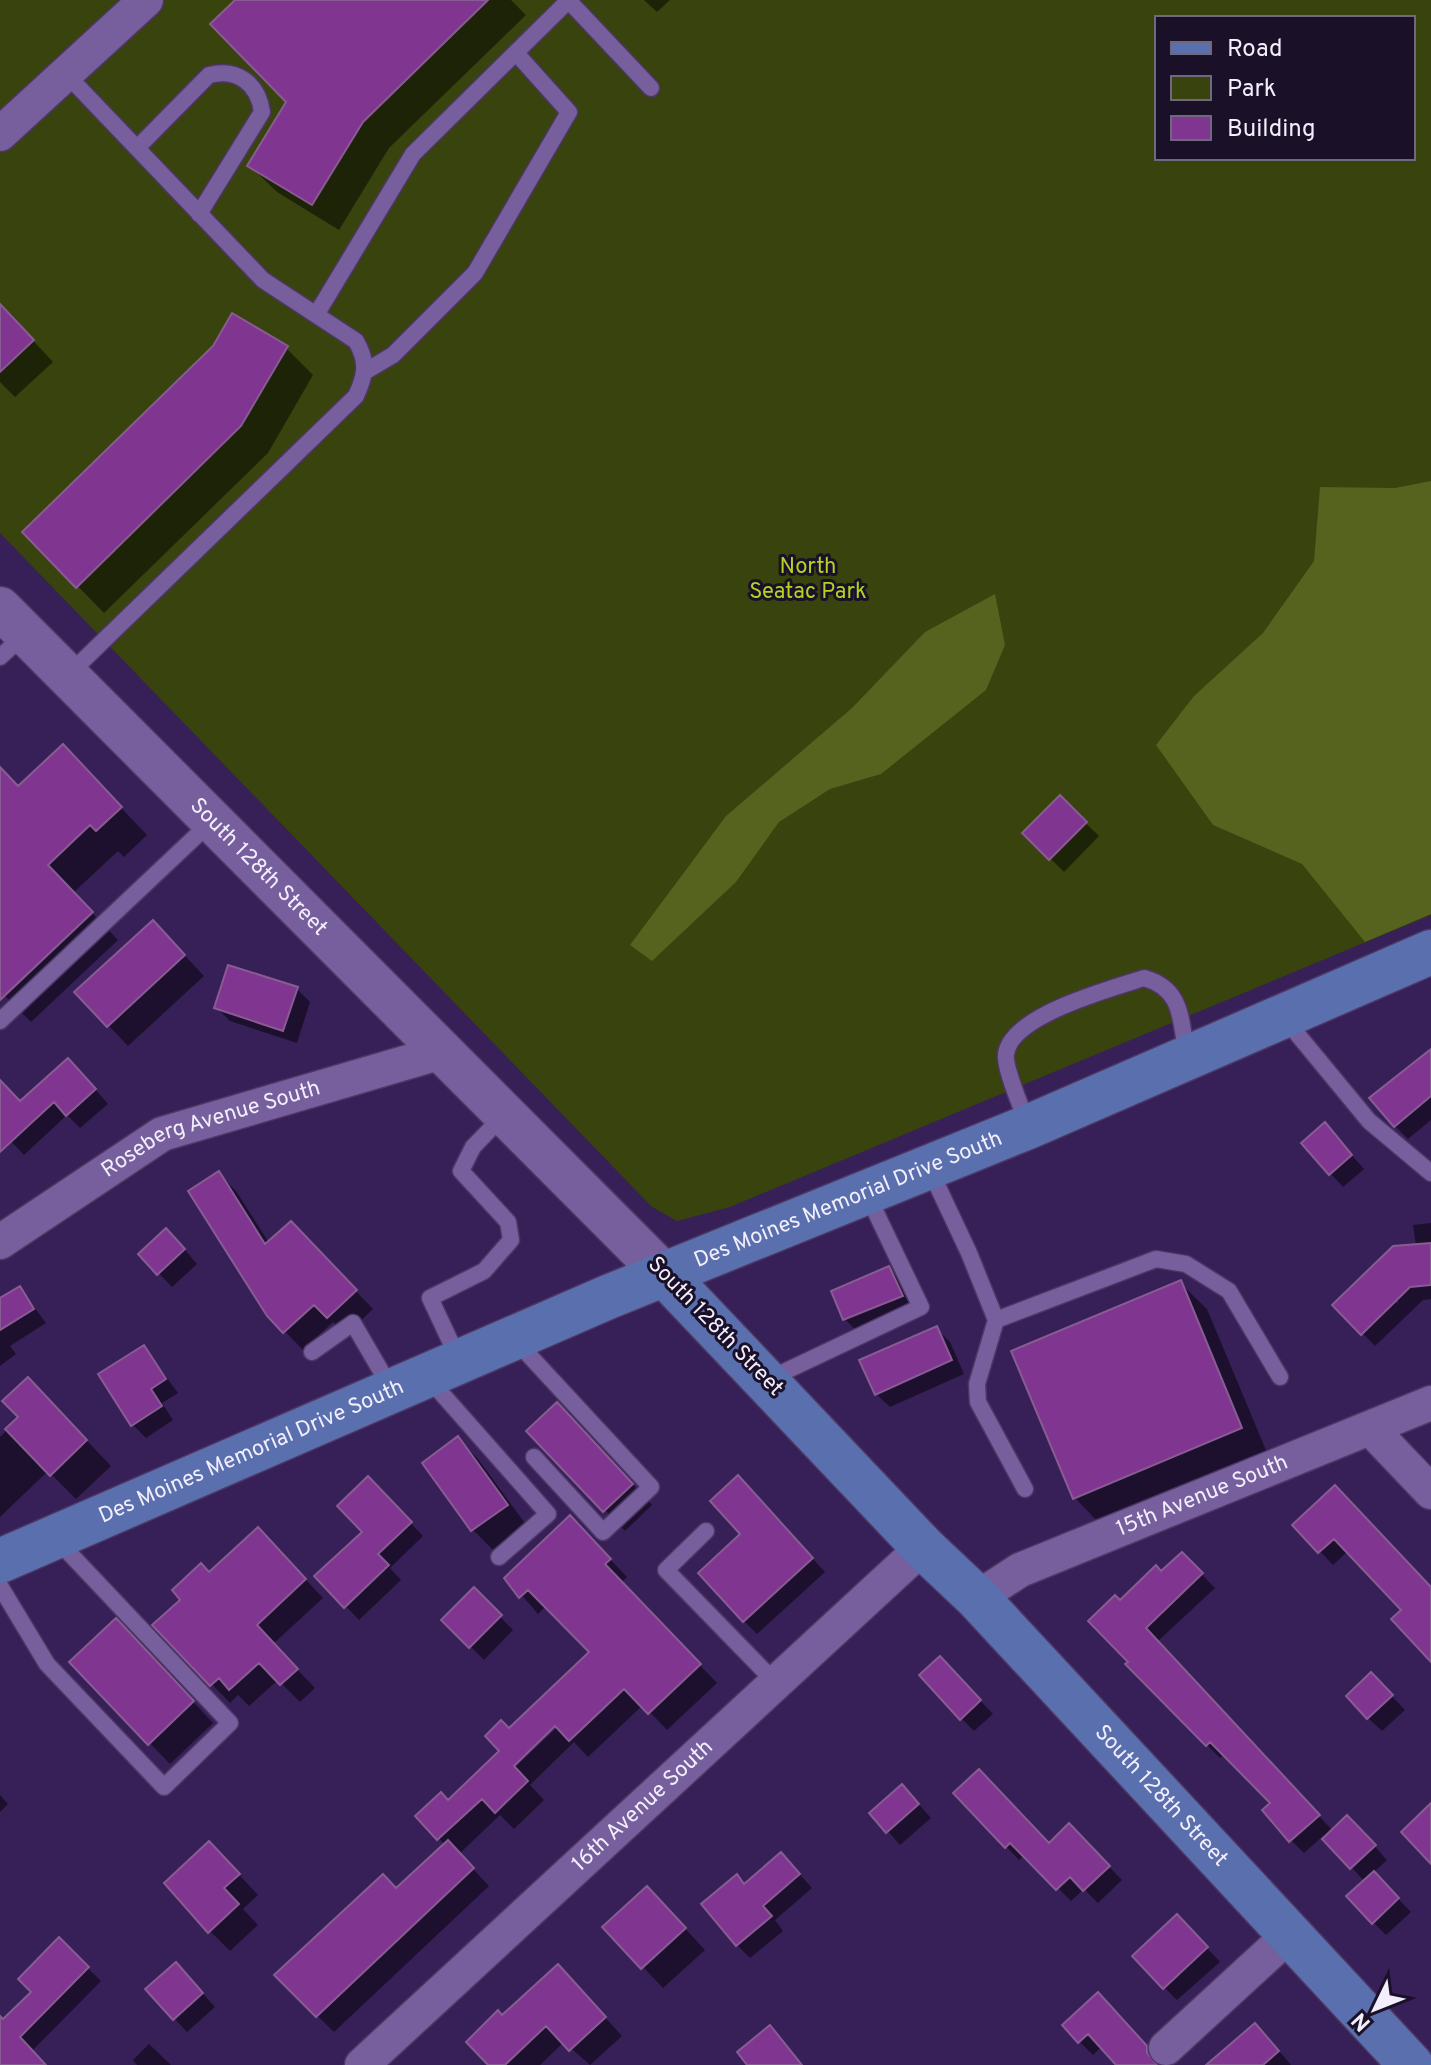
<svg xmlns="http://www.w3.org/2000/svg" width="1431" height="2065" font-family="Overpass,sans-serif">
	<rect width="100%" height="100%" fill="#371f57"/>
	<!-- green -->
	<path fill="#38430d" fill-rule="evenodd" d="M0 0H1431V915L730 1207 677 1221 652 1207 0 533ZM1157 18H1413V158H1157Z"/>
	<!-- forest -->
	<path fill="#55631e" d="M1431 481V914L1365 942 1302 864 1213 825 1156 745 1194 696 1263 633 1314 561 1320 487 1395 488Z
		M995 594 1005 645 986 690 881 774 830 789 779 822 736 882 652 961 630 945 726 816 852 708 925 632Z"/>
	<!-- shadow -->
	<path fill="#0007" fill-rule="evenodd" d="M238 0H511L526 15 389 148 339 230 277 192 250 166 288 102Z
		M644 0H670L657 12Z
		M0 305 53 362 15 397 0 382Z
		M214 347 286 348 313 375 268 453 104 613 25 532Z
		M0 768 19 788 89 774 147 835 124 857 118 851 73 893 118 940 31 1022 0 991Z
		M1060 798 1099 836 1064 872 1025 833Z
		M173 943 204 976 128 1046 108 1025Z
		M297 989 310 1002 297 1043 230 1021 217 1008Z
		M1431 1052V1120L1408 1139 1395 1126Z
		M82 1074 108 1104 80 1128 67 1115 24 1155 0 1130V1081L20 1103Z
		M1325 1125 1364 1169 1343 1187 1330 1173Z
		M218 1173 236 1191 269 1243 308 1241 373 1309 346 1335 333 1322 303 1350 269 1315Z
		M1431 1223V1299L1423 1300 1375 1346 1335 1305 1368 1273 1398 1304 1392 1248 1416 1246 1413 1225Z
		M180 1244 197 1264 172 1287 141 1255Z
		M889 1269 902 1282 915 1309 858 1333 845 1319 833 1292Z
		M1180 1283 1207 1309 1268 1455 1101 1525 1075 1498Z
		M20 1288 46 1323 10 1346 16 1354 0 1366V1300Z
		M936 1328 950 1342 964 1374 890 1407 876 1394Z
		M144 1347 178 1393 162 1403 173 1420 146 1438 133 1425Z
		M53 1405 111 1466 76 1499 48 1471 0 1517V1437L20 1417Z
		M577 1425 652 1505 625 1531 529 1431Z
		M458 1439 478 1459 527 1526 493 1550 473 1530 425 1463Z
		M368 1479 423 1536 390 1568 401 1580 359 1620 317 1576 365 1532Z
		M1335 1488 1431 1589V1659L1404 1610 1348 1551 1333 1565 1295 1525Z
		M751 1491 825 1572 757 1634 744 1621Z
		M588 1536 627 1577 621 1583 717 1683 667 1730 643 1705 588 1757 574 1742 530 1785 544 1800 514 1829 500 1815 459 1854 489 1886 334 2032 276 1975 397 1891 445 1845 418 1816 449 1802 502 1751 509 1731 591 1652 546 1606 538 1614 507 1578ZM561 1718 564 1721 514 1768 511 1765Z
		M276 1548 323 1598 273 1644 315 1688 300 1702 278 1680 249 1706 238 1695 230 1703 155 1625 209 1575Z
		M1182 1554 1215 1588 1157 1642 1333 1831H1361L1387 1860 1373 1873 1411 1912 1386 1935 1373 1922 1365 1882 1323 1836 1304 1853 1291 1840 1273 1803 1225 1754 1220 1758 1128 1665 1131 1662 1120 1603Z
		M474 1590 513 1630 484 1660 444 1620Z
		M136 1641 213 1723 170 1764 72 1662Z
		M953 1672 993 1714 974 1731 961 1718Z
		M1384 1688 1405 1710 1382 1731 1368 1718Z
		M956 1793 1049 1845 1069 1826 1122 1880 1098 1903 1084 1889 1071 1901 1025 1855 1019 1860Z
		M0 1795 8 1804 0 1812Z
		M915 1800 931 1818 900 1845 872 1813Z
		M229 1864 258 1895 243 1909 258 1925 230 1951 210 1931Z
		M794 1868 812 1888 775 1920 783 1931 750 1958 737 1945 745 1886Z
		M667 1909 705 1950 663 1988 605 1927Z
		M1190 1930 1220 1962 1177 2000 1164 1987Z
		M59 1940 101 1981 32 2051 45 2065H4L0 2058V2024L34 1992Z
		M189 1978 215 2007 187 2032 174 2018Z
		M575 1984 622 2036 590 2065 564 2042 540 2065H491L502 2018Z
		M1111 2008 1159 2061 1161 2065H1122L1103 2045 1093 2055 1079 2041Z
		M1268 2038 1291 2065H1209Z
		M149 2044 171 2065H137L133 2060Z"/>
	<!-- building -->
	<path fill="#803590" stroke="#885c92" stroke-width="2" d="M235 0H488L363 122 312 205 247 166 286 102 210 24Z
		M0 304 34 340 0 372Z
		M232 313 288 346 241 426 76 588 22 532 213 346Z
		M63 744 122 807 96 831 90 825 48 865 93 912 0 1000V767L18 786Z
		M1060 795 1087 822 1049 860 1022 833Z
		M153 920 185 955 107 1027 74 992Z
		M228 965 298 987 283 1031 214 1008Z
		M1431 1049V1096L1394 1127 1369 1098Z
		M68 1058 96 1089 66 1116 54 1102 0 1152V1080L20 1101Z
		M1325 1122 1352 1155 1329 1175 1301 1143Z
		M219 1171 265 1244 291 1221 357 1290 327 1318 314 1305 283 1333 267 1316 188 1191Z
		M166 1228 185 1249 157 1275 138 1254Z
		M1431 1243V1285L1410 1287 1361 1335 1332 1305 1393 1246Z
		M889 1266 903 1296 843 1320 831 1291Z
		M1181 1280 1242 1428 1073 1499 1011 1351Z
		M20 1286 34 1309 0 1330V1298Z
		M937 1326 952 1360 875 1395 859 1360Z
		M144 1345 166 1379 151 1389 162 1406 131 1426 98 1374Z
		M28 1377 87 1440 50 1476 5 1429 18 1417 2 1401Z
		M557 1402 633 1484 603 1512 526 1431Z
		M458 1436 508 1505 471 1531 422 1463Z
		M738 1475 813 1558 743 1622 698 1573 740 1534 710 1501Z
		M368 1476 412 1522 378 1554 389 1565 344 1608 314 1576 362 1532 337 1506Z
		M1335 1485 1431 1587V1662L1391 1619 1401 1610 1334 1539 1318 1553 1292 1525Z
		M570 1515 611 1559 605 1564 701 1664 648 1714 624 1689 569 1741 555 1726 514 1766 528 1781 495 1813 482 1799 437 1840 415 1816 441 1792 448 1800 499 1751 485 1736 501 1720 509 1728 589 1652 528 1590 519 1598 504 1578Z
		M258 1527 306 1579 257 1625 298 1669 280 1685 259 1663 229 1690 219 1678 210 1686 152 1625 180 1600 172 1590 201 1563 209 1572Z
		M1182 1552 1203 1573 1146 1628 1320 1815 1289 1842 1262 1810 1270 1803 1210 1742 1206 1746 1125 1664 1128 1662 1088 1621 1115 1595 1120 1600 1156 1565 1161 1571Z
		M474 1587 502 1615 469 1648 441 1620Z
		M116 1618 194 1701 148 1745 69 1662Z
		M940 1656 981 1700 960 1720 919 1675Z
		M1371 1672 1393 1695 1367 1719 1346 1696Z
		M979 1769 1049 1843 1069 1823 1110 1866 1083 1891 1070 1877 1056 1890 1010 1843 1005 1848 953 1793Z
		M902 1784 919 1804 886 1833 869 1813Z
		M1431 1803V1864L1401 1832Z
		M1347 1815 1376 1845 1350 1869 1322 1839Z
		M448 1840 474 1868 316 2017 274 1975 383 1874 396 1888Z
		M209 1841 240 1874 224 1888 239 1904 208 1933 164 1883Z
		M781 1852 800 1874 763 1906 772 1916 736 1946 701 1904 737 1874 744 1884Z
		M1374 1871 1399 1898 1372 1924 1346 1896Z
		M647 1886 686 1928 641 1969 602 1927Z
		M1177 1914 1208 1947 1163 1989 1132 1956Z
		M59 1937 89 1967 20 2037 46 2065H0V2016L3 2019 31 1992 18 1979Z
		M176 1962 203 1993 173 2020 145 1989Z
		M558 1964 606 2017 569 2051 546 2026 505 2065H488L466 2042 498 2010 502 2015Z
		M1098 1992 1147 2046V2053L1157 2065H1116L1088 2034 1078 2043 1062 2025Z
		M1255 2023 1279 2051 1263 2065H1206Z
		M770 2025 802 2065H747L737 2052Z"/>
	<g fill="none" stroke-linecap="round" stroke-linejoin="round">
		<defs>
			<path id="service" d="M568 0 651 88
				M66 74 263 280 356 341C368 362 366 374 356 396L68 675
				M137 148 209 75C237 68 258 83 262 112L199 214
				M316 315 413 154 569 0
				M366 371 393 355 475 273 569 112 516 53
				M0 657 25 634
				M1284 1018 1369 1121 1431 1173
				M0 1021 211 822
				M1028 1126C1023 1110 1004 1069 1006 1054 1011 1015 1111 989 1144 978 1184 989 1180 1021 1187 1056
				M929 1168 969 1253 996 1320
				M515 1340 651 1487 603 1532 534 1457
				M312 1352 353 1323 392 1390
				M459 1360 430 1298 484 1271 511 1240 508 1222 461 1171 473 1147 503 1116
				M428 1378 548 1514 499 1557
				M769 1379 921 1307 867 1194
				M1025 1489 978 1402 977 1384 996 1320 1156 1259 1186 1264 1229 1291 1280 1377
				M706 1531 666 1570 776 1683
				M0 1586 47 1664 164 1787 230 1723 56 1539"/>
			<g id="minor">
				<path d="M0 134 146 0"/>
				<path id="s1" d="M0 1242 162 1134 442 1052"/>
				<path d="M1371 1429 1431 1492"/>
				<path id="s2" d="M977 1598 1020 1570 1431 1403"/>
				<path d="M1166 2048 1288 1936"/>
				<path id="s3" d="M362 2065 923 1547"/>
			</g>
			<g id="tertiary">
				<path id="s4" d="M0 608 666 1276"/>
			</g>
			<g id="secondary">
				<path id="s5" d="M666 1276 923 1547 977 1598 1411 2065"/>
				<path id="s6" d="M0 1561 608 1297 1028 1127 1431 952"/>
			</g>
		</defs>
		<!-- service casing -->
		<use href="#service" stroke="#4d3765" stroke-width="19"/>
		<!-- minor casing -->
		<use href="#minor" stroke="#4d3765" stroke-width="37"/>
		<!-- tertiary casing -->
		<use href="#tertiary" stroke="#4d3765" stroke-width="45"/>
		<!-- secondary casing -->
		<use href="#secondary" stroke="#4d3765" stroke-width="47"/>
		<!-- service -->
		<use href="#service" stroke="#765f9c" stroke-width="16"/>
		<!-- minor -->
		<use href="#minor" stroke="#765f9c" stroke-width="34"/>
		<!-- tertiary -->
		<use href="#tertiary" stroke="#765f9c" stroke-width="42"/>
		<!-- secondary -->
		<use href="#secondary" stroke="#596fae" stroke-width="44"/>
	</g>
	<g text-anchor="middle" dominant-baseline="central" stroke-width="6" stroke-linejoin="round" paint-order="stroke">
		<!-- park labels -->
		<g font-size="22" fill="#b3d320" stroke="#1a1129">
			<text x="808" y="567">North<tspan x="808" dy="25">Seatac Park</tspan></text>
		</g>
		<!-- street labels -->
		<g font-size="22" fill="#f2eefc" stroke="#1a1129">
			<text stroke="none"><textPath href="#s4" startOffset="366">South 128th Street</textPath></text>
			<text stroke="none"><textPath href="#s1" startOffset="242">Roseberg Avenue South</textPath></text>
			<text stroke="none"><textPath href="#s6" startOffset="922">Des Moines Memorial Drive South</textPath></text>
			<text transform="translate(715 1327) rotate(46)">South 128th Street</text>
			<text stroke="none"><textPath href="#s6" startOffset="274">Des Moines Memorial Drive South</textPath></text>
			<text stroke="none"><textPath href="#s2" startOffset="248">15th Avenue South</textPath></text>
			<text stroke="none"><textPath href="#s5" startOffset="718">South 128th Street</textPath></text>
			<text stroke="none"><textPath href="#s3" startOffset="382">16th Avenue South</textPath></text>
		</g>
	</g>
	<!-- legend -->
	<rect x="1155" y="16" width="260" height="144" fill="#1a1129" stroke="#70697d" stroke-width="2"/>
	<rect x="1171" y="42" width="40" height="12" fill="#596fae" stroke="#70697d" stroke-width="2"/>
	<text x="1227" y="56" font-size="24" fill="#f2eefc">Road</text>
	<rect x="1171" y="76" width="40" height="24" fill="#38430d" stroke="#70697d" stroke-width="2"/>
	<text x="1227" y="96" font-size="24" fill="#f2eefc">Park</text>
	<rect x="1171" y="116" width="40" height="24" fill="#803590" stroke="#70697d" stroke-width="2"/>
	<text x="1227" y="136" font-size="24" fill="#f2eefc">Building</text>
	<!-- north arrow -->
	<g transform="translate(1375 2009) rotate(227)" stroke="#1a1129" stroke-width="6" paint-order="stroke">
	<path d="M0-6L14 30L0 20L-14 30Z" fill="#f2eefc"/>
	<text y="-12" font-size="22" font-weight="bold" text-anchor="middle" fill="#f2eefc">N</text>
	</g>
</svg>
